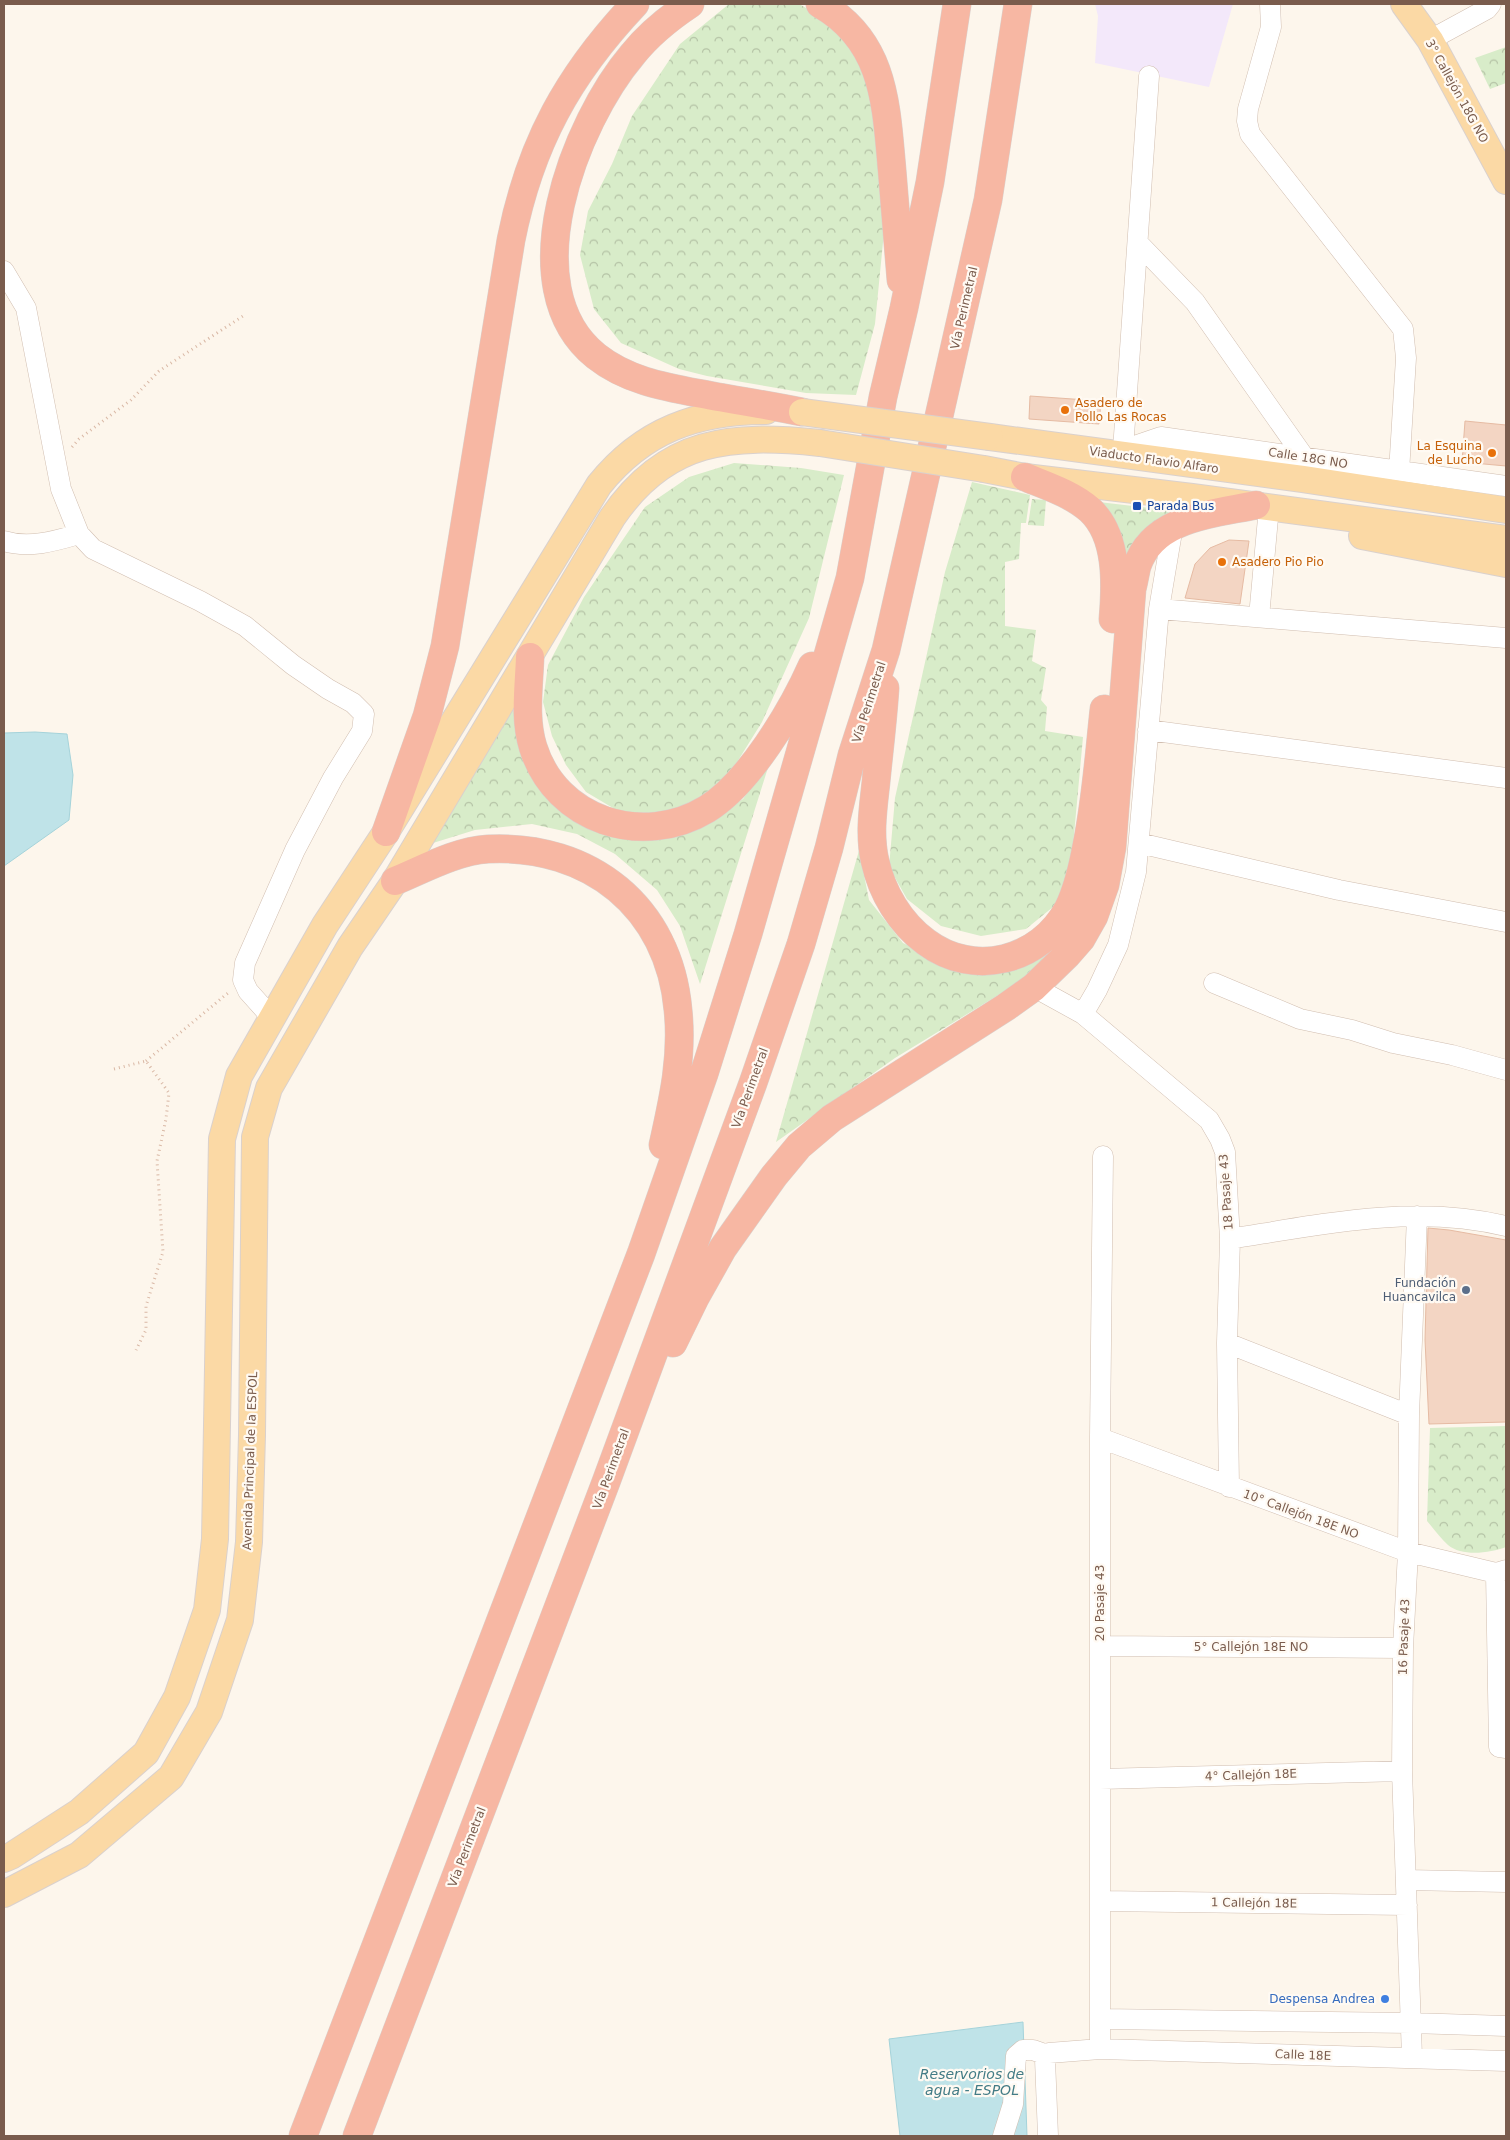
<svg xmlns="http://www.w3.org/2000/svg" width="1510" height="2140" font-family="'DejaVu Sans',sans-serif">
	<defs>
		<pattern id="forest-crowns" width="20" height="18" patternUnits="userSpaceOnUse" patternTransform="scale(1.25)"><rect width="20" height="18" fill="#d8ecc9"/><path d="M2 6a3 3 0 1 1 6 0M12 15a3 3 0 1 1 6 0" fill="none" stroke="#b4c2a5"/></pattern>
	</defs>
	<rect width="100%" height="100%" fill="#fdf6ec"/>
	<!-- education -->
	<path fill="#f3e8fa" d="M1095 4H1233L1209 87 1095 63 1098 16Z"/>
	<!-- forest -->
	<path fill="url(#forest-crowns)" d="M729 4H799L824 18 859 54 874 98 884 232 875 324 856 395 806 393 707 376 679 369 621 343 594 309 580 255 588 211 612 164 632 116 680 44Z
		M1506 47V83L1490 89 1475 58Z
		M734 463 801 468 844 475 809 618 762 722 729 775 703 797 662 814 618 811 586 792 566 765 552 736 543 702 548 665 584 597 645 507 689 477Z
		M972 482 1030 495 1026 523H1021L1019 559 1005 562V626L1036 630 1032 661 1046 668 1041 700 1047 707 1045 731 1083 737 1070 878 1053 907 1026 929 981 936 941 926 907 899 889 867 895 798 945 572Z
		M1032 499 1046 500 1044 526 1028 525Z
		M1099 502 1175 511 1148 533 1129 571Z
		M511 701 521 743 579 815H717L743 799 771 758 700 984 680 926 657 890 615 854 577 834 532 824 475 830 433 843Z
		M862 840V865L869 900 903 943 957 969 1015 968 1055 949 1028 977 895 1058 776 1142Z
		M1506 1426V1547C1490 1553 1462 1557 1448 1545 1441 1539 1434 1529 1427 1521L1430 1428Z"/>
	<!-- water -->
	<path fill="#bfe3e8" stroke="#a5d3da" d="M35 732 67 734 73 775 69 820 4 866V733Z
		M1023 2022 1027 2136H900L889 2039Z"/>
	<!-- building -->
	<path fill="#f3d5c3" stroke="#e6bba3" d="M1030 396 1101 401 1099 424 1029 419Z
		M1465 421 1506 425V466L1462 462Z
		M1229 540 1249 541 1240 604 1185 598 1195 564 1210 548Z
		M1428 1228 1449 1230 1506 1240V1422L1429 1424 1425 1340Z"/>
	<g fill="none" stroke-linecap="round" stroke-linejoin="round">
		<defs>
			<path id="minor" d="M1270 4 1271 27 1248 109 1247 121 1250 134 1403 329 1406 358 1399 472
				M1430 40 1487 9 1491 4
				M1138 243 1195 302 1304 457
				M4 271 26 308 61 489 79 534 93 549 200 601 245 626 293 665 328 689 353 703 364 714 362 731 333 778 295 850 245 963 243 980 248 991 272 1018
				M1123 450 1149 76
				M1117 452 1161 437 1506 486
				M4 541C29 549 55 541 79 534
				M1159 609 1506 638
				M1259 617 1269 507
				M1148 730 1506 778
				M1139 843 1339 890 1506 922
				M1214 983 1300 1019 1352 1030 1393 1043 1452 1055 1506 1070
				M1034 987 1083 1014 1209 1120 1220 1139 1225 1152 1230 1239 1227 1343 1229 1487
				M1083 1014 1097 990 1118 945 1136 872 1159 609 1173 526
				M1230 1239C1323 1224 1413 1204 1506 1226
				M1227 1343 1409 1415
				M1100 1438 1408 1552 1496 1573 1506 1570
				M1496 1573 1499 1747 1506 1748
				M1100 1646 1403 1648
				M1100 1779 1402 1771
				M1406 1880 1506 1882
				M1101 1901 1407 1905
				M1100 2019 1411 2023 1506 2026
				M1100 2049V1438L1103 1156
				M1412 2057 1402 1771 1403 1648 1408 1552 1409 1415 1417 1216
				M1003 2136 1013 2104 1016 2056 1023 2050H1033L1047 2055
				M1048 2136 1045 2059 1049 2053 1100 2049 1506 2061"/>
			<path id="major" d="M1404 4 1430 40 1506 181
				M990 437 1303 479 1506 510
				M984 469 1025 477 1192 497 1506 539
				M1362 536 1506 564
				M4 1859 11 1856 79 1812 146 1753 177 1697 207 1610 215 1539 222 1139 239 1076 325 925 386 832 599 485C643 430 697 411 766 411
				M4 1894 79 1855 171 1777 209 1712 240 1620 249 1542 252 1435 255 1137 269 1088 350 947 395 881 612 518C666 438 731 434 820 443"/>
			<path id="highway" d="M690 4C669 18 649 34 633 54 575 122 510 287 596 356 630 383 672 388 713 396 742 401 772 406 802 412
				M820 4C885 41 886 104 892 170 895 207 898 243 901 280
				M1025 477C1047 486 1072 494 1090 510 1118 536 1116 584 1113 619
				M530 657C529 687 524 718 533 747 556 821 643 848 707 809 749 783 792 711 812 666
				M885 688C883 720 879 751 876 782 873 809 869 835 875 861 882 893 900 923 926 942 974 978 1040 961 1068 909 1078 889 1083 866 1087 844 1096 800 1099 755 1104 709
				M386 832 427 716 445 646 511 240C530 144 568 75 635 4
				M395 881C424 869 456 851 488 849 590 844 669 907 678 1010 683 1057 673 1100 663 1145
				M673 1343 695 1298 723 1248 774 1176 799 1146 832 1118 1006 1007 1034 987 1067 955 1081 939 1094 916 1105 885 1112 847 1132 589C1134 582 1135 574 1137 566 1153 517 1214 514 1256 505
				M303 2136 641 1254 704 1074 748 934 850 578 883 397 904 308 930 182 957 4
				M357 2136 606 1482 753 1083 801 944 829 848 852 755 886 650 988 200 1018 4"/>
		</defs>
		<!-- minor casing -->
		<use href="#minor" stroke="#d1beb0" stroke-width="21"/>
		<!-- major casing -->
		<use href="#major" stroke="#dad1cd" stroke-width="28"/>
		<!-- highway casing -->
		<use href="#highway" stroke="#dad1cd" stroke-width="29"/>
		<!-- path -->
		<path stroke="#d9b8a5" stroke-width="3" stroke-dasharray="1 4" stroke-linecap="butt" d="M72 447 79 439 131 400 159 371 246 314
			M146 1061 228 993
			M114 1069 146 1061 169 1093 166 1119 157 1161 163 1252 146 1306V1330L136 1350"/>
		<!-- minor -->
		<use href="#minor" stroke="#fff" stroke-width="20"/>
		<!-- major -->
		<use href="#major" stroke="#fbd9a5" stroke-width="26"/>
		<!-- highway -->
		<use href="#highway" stroke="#f7b7a3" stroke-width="28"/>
		<defs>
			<path id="major-bridge" d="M802 412 990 437
				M820 443 984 469"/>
		</defs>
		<!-- major-bridge casing -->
		<use href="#major-bridge" stroke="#dad1cd" stroke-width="28" stroke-linecap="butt"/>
		<!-- major-bridge -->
		<use href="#major-bridge" stroke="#fbd9a5" stroke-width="26"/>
	</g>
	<!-- markers -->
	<g fill="#e8710a" stroke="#fffaf3" stroke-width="2">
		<circle cx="1065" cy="410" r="5"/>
		<circle cx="1492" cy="453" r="5"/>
		<circle cx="1222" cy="562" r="5"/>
	</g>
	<rect fill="#1a4fb4" stroke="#fffaf3" stroke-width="2" x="1132" y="501" width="10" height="10" rx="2.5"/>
	<circle fill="#5c6f8a" stroke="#fffaf3" stroke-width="2" cx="1466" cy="1290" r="5"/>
	<circle fill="#3f7fe0" stroke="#fffaf3" stroke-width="2" cx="1385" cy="1999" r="5"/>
	<g text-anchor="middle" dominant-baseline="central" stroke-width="4.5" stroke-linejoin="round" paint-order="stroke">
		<!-- street labels -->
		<g font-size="12" fill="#7a5c4d" stroke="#fffaf3">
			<text transform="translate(1457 91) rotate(61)">3° Callejón 18G NO</text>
			<text transform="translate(964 308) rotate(-77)">Vía Perimetral</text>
			<text transform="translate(1308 458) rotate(9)">Calle 18G NO</text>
			<text transform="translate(1154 460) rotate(8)">Viaducto Flavio Alfaro</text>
			<text transform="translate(869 702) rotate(-72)">Vía Perimetral</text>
			<text transform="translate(750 1088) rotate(-70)">Vía Perimetral</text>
			<text transform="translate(1226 1192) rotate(-94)">18 Pasaje 43</text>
			<text transform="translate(250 1461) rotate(-88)">Avenida Principal de la ESPOL</text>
			<text transform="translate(611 1469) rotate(-70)">Vía Perimetral</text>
			<text transform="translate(1301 1514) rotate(20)">10° Callejón 18E NO</text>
			<text transform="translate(1100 1603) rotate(-90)">20 Pasaje 43</text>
			<text transform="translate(1404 1637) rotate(-88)">16 Pasaje 43</text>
			<text x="1251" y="1647">5° Callejón 18E NO</text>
			<text transform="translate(1251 1775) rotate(-2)">4° Callejón 18E</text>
			<text transform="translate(467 1847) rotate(-69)">Vía Perimetral</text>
			<text transform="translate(1254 1903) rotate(1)">1 Callejón 18E</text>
			<text transform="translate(1303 2055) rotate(2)">Calle 18E</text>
		</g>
		<!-- food labels -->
		<g font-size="12" fill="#c56008" stroke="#fffaf3" text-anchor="start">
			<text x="1075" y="403">Asadero de<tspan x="1075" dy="14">Pollo Las Rocas</tspan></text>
			<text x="1482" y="446" text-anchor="end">La Esquina<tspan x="1482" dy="14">de Lucho</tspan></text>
			<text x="1232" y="562">Asadero Pio Pio</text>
		</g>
		<!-- transit labels -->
		<g font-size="12" fill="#164399" stroke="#fffaf3" text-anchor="start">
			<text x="1147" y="506">Parada Bus</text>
		</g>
		<!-- service labels -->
		<g font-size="12" fill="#4e5e75" stroke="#fffaf3" text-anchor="end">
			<text x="1456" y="1283">Fundación<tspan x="1456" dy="14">Huancavilca</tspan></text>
		</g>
		<!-- shop labels -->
		<g font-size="12" fill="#366cbe" stroke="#fffaf3" text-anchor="end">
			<text x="1375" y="1999">Despensa Andrea</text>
		</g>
		<!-- water labels -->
		<g font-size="14" font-style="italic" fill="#437c86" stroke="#fffaf3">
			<text x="972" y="2074">Reservorios de<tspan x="972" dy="16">agua - ESPOL</tspan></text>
		</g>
	</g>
	<!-- border -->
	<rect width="1510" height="2140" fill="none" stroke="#7a5c4d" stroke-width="10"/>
</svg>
